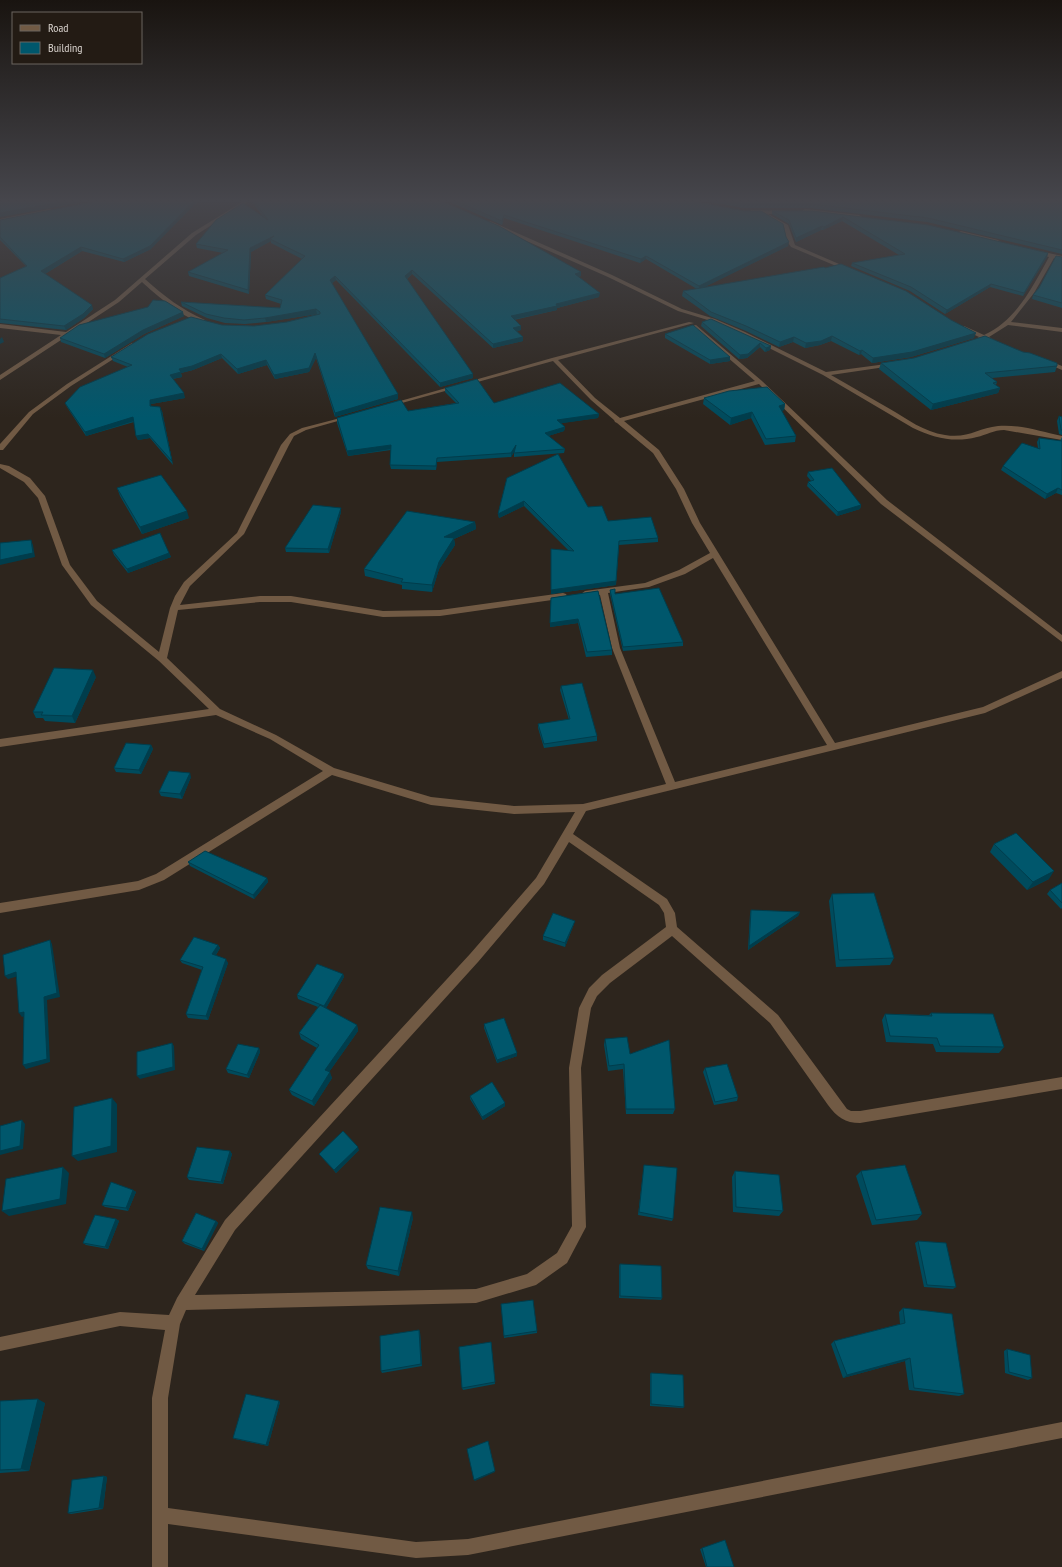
<svg xmlns="http://www.w3.org/2000/svg" width="1062" height="1567" font-family="'PT Sans Narrow',sans-serif">
	<rect width="100%" height="100%" fill="#2d251d"/>
	<g fill="none" stroke-linecap="round" stroke-linejoin="round">
		<!-- street -->
		<path fill="#715a44" fill-rule="evenodd" d="M247 199H252L196 235 145 279C164 296 182 310 205 320V322C189 324 154 293 142 282L119 302 0 380V375L61 335 0 328V324L66 332 115 300 192 233Z
			M50 209 53 211 52 212 0 223V219Z
			M805 209 859 215 862 217 859 219 803 212V210Z
			M751 210 787 211 788 212 785 214H768L788 225 795 245 853 270 848 271 791 247 787 241 784 227 761 214 749 213 748 212Z
			M490 221 612 275 682 309 715 319 745 332 826 372 894 363 895 364 892 366 831 375C851 386 870 398 890 409 907 419 924 432 945 435 968 439 978 428 998 426 1019 424 1042 432 1062 436V440L1004 430C994 430 986 435 977 437 954 443 934 438 913 428L823 375 741 334 711 321 678 311 608 277 488 224 487 223Z
			M961 231 998 240 999 241 996 243 959 234V232Z
			M1035 250 1062 256V260L1054 258 1034 293 1011 322 1062 328V332L1008 325 989 337 996 341 993 343 984 339 977 340 976 339 979 337 962 329V327L964 326 984 335C1016 321 1033 286 1049 257L1033 253 1032 252Z
			M689 322 694 323 558 360 595 398 620 418 755 381 691 326 696 325 762 381 887 500 1062 635V642L881 504 759 384 624 421 659 450 684 489 700 523 835 743 983 707 1062 671V678L985 713 586 811 573 834 667 899 675 913 677 927 778 1015 847 1109 851 1111H860L1062 1077V1089L860 1123C845 1123 837 1117 828 1105L770 1023 672 936 610 983 597 996 591 1008 581 1068 586 1227 567 1263 536 1285 476 1303 186 1310 180 1324 168 1398V1508L416 1542 468 1539 1062 1422V1438L468 1555 416 1558 168 1524V1567H152V1398L165 1330 120 1326 0 1351V1337L120 1312 169 1315 177 1298 225 1220 470 954 536 878 575 812 514 814 431 805 332 775 164 880 139 890 0 913V903L138 881 156 874 323 771 270 739 216 715 0 747V739L209 709 159 661 91 605 62 565 38 498 24 482 0 468V464L9 466 30 478 45 496 70 565 97 601 159 652 170 608 175 596 184 582 237 533 281 445 290 434 302 428 352 415V417L306 430 294 436 289 445 244 534 190 586 180 605 260 596H291L383 611 440 610 563 593 566 594 567 596 566 598 440 616 383 617 291 602H260L178 610 167 658 220 709 276 735 334 768 431 797 514 806 583 804 666 784 612 648 600 595 585 597 581 594 585 591 645 583 679 570 710 553 692 523 676 489 653 453 617 423 615 422 614 420 591 400 553 361 391 406 386 405 552 358ZM713 558 827 745 675 782 620 648 608 593 649 587 685 574ZM569 842 659 905 664 913 666 927 602 975 589 988 579 1008 569 1068 572 1226 557 1253 527 1274 476 1289 195 1295 235 1230 478 962 544 884Z
			M132 343 137 344 71 386 33 414 3 450H0V444L29 412 67 384Z
			M1043 360H1047L1062 366V370L1043 362Z"/>
	</g>
	<!-- wall -->
	<path fill="#004b5d" d="M251 199H437L581 272V276L578 277 599 297 557 308V310L514 320 521 326V330L517 331 523 341 493 348 412 274 407 279 473 378 440 387 336 280 332 283 398 399 335 417 316 358 309 372 275 379 267 365 238 374 222 358 193 370 181 373 182 377 173 379 185 398 151 404V406L162 411 173 465 150 438 138 440 136 436 134 422 86 436 67 407 65 403 128 367 113 361 111 357 222 325 254 326 287 322 318 314H317L266 322 245 324 225 323 207 318 182 306 181 302 280 308 281 304 266 299 265 295 302 259 271 243V241L251 252 249 294 189 276 188 272 223 253 197 248 196 244 263 217 252 201Z
		M443 199H683L788 246 702 288 825 268 974 338 911 357 872 363 861 354 859 355 831 341 820 345 805 348 793 342 779 347 746 331 710 316 682 296 683 291 697 289 646 259 640 263 504 218 502 225Z
		M691 199H1062V254L927 222 811 208H744Z
		M772 211H812L1048 253 1047 257 1023 296 990 287 945 314 910 291 851 266 852 263 899 255 842 221 823 230H821L796 242 789 224 772 214Z
		M0 220 151 249 124 262 82 251 45 274 93 309 84 318 66 330 0 323V278L26 266 0 240Z
		M1062 257V308L1032 299 1033 295Z
		M148 307 184 316 144 334 105 358 61 342 60 338Z
		M702 322 771 346 770 350 765 352 760 347 747 358 739 359 701 326Z
		M665 334 730 357V361L710 364 665 338Z
		M1023 352 1057 366 1055 372 992 378 997 382 996 385 1000 388 998 393 931 410 879 369 881 363 914 358Z
		M445 388 494 403 599 414 598 418 561 423 565 427 564 431 548 436 565 449 564 453 514 457V452L511 457 437 462 436 470 391 469 390 465 391 450 348 456 337 423V418L408 411 456 403 445 392Z
		M704 398 785 404 784 410 781 411 796 436 795 442 765 445 751 418 730 425 703 404Z
		M1059 416 1062 417V435L1059 434 1057 421Z
		M1062 437V495L1056 493 1045 499 1001 470 1003 466 1038 448 1037 442 1039 438 1060 441Z
		M808 472 861 505 860 509 837 516 807 486 808 482 811 481 807 476Z
		M507 478 588 507 608 521 658 538V542L619 545 616 585 551 594V549L569 551 524 506 499 518 498 514Z
		M117 488 189 518 142 534 120 496Z
		M341 508V512L329 553 286 552 285 548Z
		M475 522 476 529 454 539 455 545 439 569 432 592 402 589V585L365 576 364 569Z
		M112 550 169 553 171 557 128 573 114 555Z
		M610 590 615 594 683 642V646L623 651 610 594Z
		M598 591 612 650V655L586 657 578 623 550 627 551 598Z
		M96 677 75 723 45 721 43 718H36L33 712Z
		M561 686 597 736V741L544 748 538 728V724L569 720 560 690Z
		M151 745 153 749 141 774 116 772 114 768Z
		M191 777 182 799 161 796 159 792Z
		M994 844 1049 879 1027 890 990 852Z
		M188 862 267 878 268 882 254 899 190 866Z
		M1062 883V908L1061 909 1047 894 1050 890Z
		M832 894 894 958 890 965 836 967 829 901Z
		M751 910 800 912 798 916 748 950 750 914Z
		M574 924 565 947 543 940V936Z
		M218 945 220 948 216 955 228 963 208 1020 188 1018 186 1014 202 970 182 963 180 960Z
		M343 974 344 977 326 1008 357 1025 358 1031 329 1072 332 1078 314 1106 292 1095 289 1090 317 1048 301 1039 299 1033 318 1007 298 999 297 995Z
		M931 1013 1004 1047 999 1053 936 1052 933 1044 886 1042 882 1020 885 1014 929 1015Z
		M484 1024 517 1053V1056L497 1063 484 1028Z
		M605 1039 630 1054 675 1109 673 1114H626L623 1069 608 1071 604 1045Z
		M259 1048 260 1052 249 1078 228 1073 226 1069Z
		M705 1068 738 1097 737 1101 714 1105 703 1072Z
		M470 1096 505 1106 483 1120 470 1099Z
		M359 1150 336 1173 321 1156 319 1154Z
		M230 1151 232 1154 223 1184 189 1180 187 1177Z
		M644 1165 673 1219 672 1221 638 1215Z
		M735 1171 783 1211 779 1216 733 1212 732 1177Z
		M861 1171 922 1214 917 1220 872 1225 856 1176Z
		M133 1190 136 1192 128 1211 105 1207 102 1205Z
		M413 1218 399 1276 368 1269 366 1265Z
		M116 1219 119 1221 108 1249 86 1245 83 1243Z
		M216 1221 218 1223 204 1251 185 1244 182 1241Z
		M918 1241 956 1287 953 1289 924 1287 915 1243Z
		M620 1264 662 1298 661 1300 619 1298V1266Z
		M501 1304 537 1331V1333L504 1338Z
		M903 1308 964 1394 959 1396 909 1390 905 1361 843 1378 831 1344 834 1341 900 1324 899 1312Z
		M419 1330 420 1332 422 1366 382 1373 381 1371Z
		M491 1342 495 1384 463 1390 462 1388Z
		M1007 1349 1032 1378 1028 1380 1005 1373 1004 1351Z
		M651 1373 684 1407 683 1408 650 1406V1374Z
		M0 1401 45 1403 29 1471 0 1473Z
		M280 1402 268 1446 235 1439 233 1438Z
		M104 1476 107 1477 103 1509 71 1514 68 1513Z
		M725 1540 734 1567H706L700 1549Z"/>
	<!-- shaded-wall -->
	<path fill="#003d4c" d="M79 199H101L0 217V213Z
		M196 199H200L151 249 124 262 123 259Z
		M504 215V218L502 225V221Z
		M843 217 842 221 823 230 824 227Z
		M822 226 821 230 796 242V238Z
		M274 236 270 239 271 241 251 252 249 294 248 290 250 248Z
		M789 242 788 246 699 290V286Z
		M81 247 82 251 43 275 41 271Z
		M1048 253 1047 257 1023 296 1024 293Z
		M646 256V259L640 263 641 259Z
		M412 270V274L405 280V276Z
		M581 272V276L575 278V274Z
		M335 276 336 280 331 284 330 280Z
		M991 284 990 287 945 314 947 310Z
		M600 293 599 297 557 308V310L511 320V316Z
		M92 305 93 309 84 318 66 330 64 326Z
		M316 309 317 314 266 322 265 318Z
		M183 312 184 316 144 334 105 358 104 354 143 330Z
		M521 326V330L513 332V328Z
		M976 333 974 338 911 357 872 363 873 358Z
		M832 336 831 341 820 345 805 348 806 343Z
		M2 337 4 342 0 344V339Z
		M523 337V341L493 348V344Z
		M794 337 793 342 779 347 780 342Z
		M760 343V347L747 358 739 359 740 355Z
		M771 346 770 350 765 352 766 348Z
		M862 350 861 354 859 355 860 351Z
		M315 353 316 358 309 372 275 379 274 375Z
		M221 354 222 358 193 370 181 373 182 377 171 379 170 375 179 369Z
		M730 357V361L710 364V360Z
		M266 360 267 365 238 374 237 369Z
		M473 374V378L440 387V383Z
		M1000 388 998 393 931 410 933 404Z
		M184 393 185 398 151 404 152 411 150 406V400Z
		M398 394V399L335 417V413Z
		M785 404 784 410 777 413 779 406Z
		M160 407 162 411 173 465 172 461Z
		M752 412 751 418 730 425 731 418Z
		M599 414 598 418 557 424V420Z
		M133 417 134 421 86 436 85 432Z
		M565 427 564 431 545 437V433Z
		M148 434 150 438 138 440 136 436Z
		M391 445V449L348 456 347 451Z
		M516 445V449L511 457V453Z
		M437 458V462L436 470V466Z
		M1058 488 1056 493 1045 499 1047 494Z
		M524 501V506L499 518 498 514Z
		M861 505 860 509 837 516 838 512Z
		M341 508V512L329 553 328 549Z
		M187 511 189 518 142 534 140 527Z
		M475 522 476 529 454 539 455 545 439 569 432 592V585L444 537Z
		M31 540 33 545 35 557 0 565V560Z
		M169 553 171 557 128 573 127 569Z
		M616 581V585L551 594V590Z
		M578 619V623L550 627V623Z
		M93 670 96 677 75 723 72 716Z
		M151 745 153 749 141 774 139 770Z
		M190 773 191 777 182 799 180 794Z
		M1054 871 1049 879 1027 890 1033 882Z
		M267 878 268 882 254 899 253 895Z
		M800 912 798 916 748 950 749 946Z
		M575 921 574 924 565 947V943Z
		M50 940 52 944 60 997 47 1000 50 1062 26 1069 23 1065 44 997Z
		M218 945 220 948 214 958 212 954Z
		M226 959 228 963 208 1020 206 1016Z
		M16 972 19 976 8 979 5 976Z
		M343 974 344 977 325 1010 324 1006Z
		M24 1012 27 1015 22 1017 19 1013Z
		M357 1025 358 1031 327 1075 325 1070Z
		M172 1043 174 1046 175 1070 140 1079 137 1076Z
		M259 1048 260 1052 249 1078 247 1075Z
		M517 1053V1056L497 1063V1060Z
		M330 1072 332 1078 314 1106 312 1101Z
		M112 1098 117 1104V1152L78 1161 72 1156Z
		M505 1103V1106L483 1120 482 1117Z
		M22 1120 25 1124 23 1149 0 1155V1151Z
		M358 1147 359 1150 336 1173 334 1170Z
		M230 1151 232 1154 223 1184 221 1182Z
		M63 1167 69 1173 66 1204 9 1216 2 1211Z
		M133 1190 136 1192 128 1211 126 1208Z
		M412 1212 413 1218 399 1276 398 1271Z
		M116 1219 119 1221 108 1249 105 1247Z
		M216 1221 218 1223 204 1251 202 1249Z
		M419 1330 420 1332 422 1366 421 1364Z
		M910 1358 905 1361 843 1378 847 1375Z
		M38 1399 45 1403 29 1471 21 1469Z
		M279 1401 280 1402 268 1446 266 1445Z
		M495 1471V1472L475 1481 474 1480Z
		M104 1476 107 1477 103 1509 99 1508Z"/>
	<!-- building -->
	<path fill="#00576c" stroke="#003d4c" d="M0 199H79L0 213Z
		M107 199H196L150 246 123 259 81 247 41 271 92 305 83 314 64 326 0 319V278L27 266 0 237V220Z
		M252 199H437L499 226 581 272 575 274 600 293 556 304 557 306 511 316 521 326 513 328 523 337 493 344 412 270 405 276 473 374 440 383 335 276 330 280 398 394 335 413 315 353 309 368 274 375 266 360 237 369 221 354 192 366 179 369 181 372 170 375 184 393 150 400V406L160 407 172 461 148 434 136 436 133 417 85 432 65 403 80 387 132 365 111 357 148 334 191 317 222 325 254 326 287 322 320 314V312L316 309 265 318 244 320 224 318 206 314 181 302 280 308 282 300 265 295 305 256 270 239 274 236 250 248 248 290 188 272 228 250 196 244 216 220 243 203 268 220Z
		M451 199H683L744 211H761L783 224 786 237 789 242 699 286 646 256 641 259 504 215 502 221Z
		M715 199H1062V250L928 218 812 204H745Z
		M772 211H812L928 225 1048 253 1024 293 991 284 947 310 911 287 852 263 905 254 843 217 824 227 822 226 796 238 789 220Z
		M1056 256 1062 257V303L1033 295 1039 288Z
		M841 264 906 291 951 320 976 333 912 352 873 358 862 350 860 351 832 336 821 341 806 343 794 337 780 342 746 326 711 312 683 291 824 267 825 268Z
		M153 300 165 301 183 312 143 330 104 354 60 338 79 325 148 307Z
		M711 319 771 346 766 348 760 343 748 354 740 355 702 322Z
		M693 325 730 357 710 360 665 334Z
		M985 336 1023 352 1030 353 1057 363V366L985 373 997 382 993 383 1000 388 933 404 881 363 914 358Z
		M477 379 494 403 560 383 599 414 557 420 565 427 545 433 565 449 514 453 516 445 511 453 437 458 436 466 390 465 391 445 347 451 337 418 401 400 408 411 459 403 445 388Z
		M767 387 785 404 779 406 796 436 766 439 752 412 731 418 704 398 729 391Z
		M1059 416 1062 417V430H1061Z
		M1039 438 1062 441V490L1058 488 1047 494 1003 466 1022 443 1040 449Z
		M558 454 588 507 602 506 608 521 651 517 658 538 619 541 616 581 551 590V549L574 551 524 501 498 514 507 478Z
		M832 468 861 505 838 512 808 482 814 480 808 472Z
		M161 475 187 511 140 527 117 488Z
		M313 505 341 508 328 549 285 548Z
		M407 511 475 522 444 537 454 538 439 562 432 585 401 582 403 579 364 569Z
		M160 533 169 553 127 569 112 550Z
		M31 540 33 553 0 560V543Z
		M659 588 683 642 623 647 610 590 615 589V594Z
		M598 591 612 650 587 652 578 619 550 623 551 598Z
		M54 668 93 670 72 716 41 715 43 712H33Z
		M582 683 597 736 544 744 538 724 570 719 561 686Z
		M126 743 151 745 139 770 114 768Z
		M169 771 190 773 180 794 159 792Z
		M1016 833 1054 871 1033 882 994 844Z
		M205 851 267 878 253 895 188 862Z
		M1062 883V903L1050 890Z
		M874 893 894 958 839 960 832 894Z
		M751 910 800 912 749 946Z
		M553 913 575 921 565 943 543 936Z
		M194 937 218 945 212 954 226 959 206 1016 186 1014 203 967 180 960Z
		M50 940 57 993 44 997 47 1059 23 1065 24 1012 19 1013 16 972 5 976 3 955Z
		M317 964 343 974 324 1006 297 995Z
		M320 1005 357 1025 325 1070 330 1072 312 1101 289 1090 319 1045 299 1033Z
		M931 1013 993 1014 1004 1047 940 1046 937 1038 890 1036 885 1014 932 1016Z
		M504 1018 517 1053 497 1060 484 1024Z
		M627 1037 630 1054 669 1040 675 1109H626L624 1064 609 1066 605 1039Z
		M172 1043 173 1067 137 1076V1052Z
		M238 1044 259 1048 247 1075 226 1069Z
		M727 1064 738 1097 715 1102 705 1068Z
		M492 1082 505 1103 482 1117 470 1096Z
		M112 1098 111 1146 72 1156 74 1107Z
		M22 1120 20 1146 0 1151V1126Z
		M343 1131 358 1147 334 1170 319 1154Z
		M197 1147 230 1151 221 1182 187 1177Z
		M644 1165 677 1168 673 1219 639 1212Z
		M905 1165 922 1214 876 1220 861 1171Z
		M63 1167 60 1199 2 1211 6 1179Z
		M735 1171 779 1175 783 1211 736 1207Z
		M111 1182 133 1190 126 1208 102 1205Z
		M380 1207 412 1212 398 1271 366 1265Z
		M196 1213 216 1221 202 1249 182 1241Z
		M95 1215 116 1219 105 1247 83 1243Z
		M918 1241 946 1243 956 1287 927 1285Z
		M620 1264 661 1266 662 1298 620 1296Z
		M533 1300 537 1331 504 1336 501 1304Z
		M903 1308 952 1314 964 1394 914 1388 910 1358 847 1375 834 1341 905 1323Z
		M419 1330 421 1364 381 1371 380 1336Z
		M491 1342 495 1382 462 1388 459 1347Z
		M1007 1349 1030 1355 1032 1378 1009 1372Z
		M651 1373 683 1375 684 1407 651 1404Z
		M246 1394 279 1401 266 1445 233 1438Z
		M38 1399 21 1469 0 1470V1401Z
		M488 1441 495 1471 474 1480 467 1449Z
		M104 1476 99 1508 68 1513 72 1480Z
		M725 1540 734 1567H707L702 1548Z"/>
	<!-- sky -->
	<linearGradient id="sky" x2="0" y2="1"><stop stop-color="#191410"/><stop offset="0.48" stop-color="#46464c"/><stop offset="1" stop-color="#46464c" stop-opacity="0"/></linearGradient>
	<rect width="1062" height="418" fill="url(#sky)"/>
	<!-- legend -->
	<rect x="12" y="12" width="130" height="52" fill="#231b14" stroke="#6b645e"/>
	<rect x="20" y="25" width="20" height="6" fill="#715a44" stroke="#6b645e"/>
	<text x="48" y="32" font-size="12" fill="#d8d2cd">Road</text>
	<rect x="20" y="42" width="20" height="12" fill="#00576c" stroke="#6b645e"/>
	<text x="48" y="52" font-size="12" fill="#d8d2cd">Building</text>
</svg>
